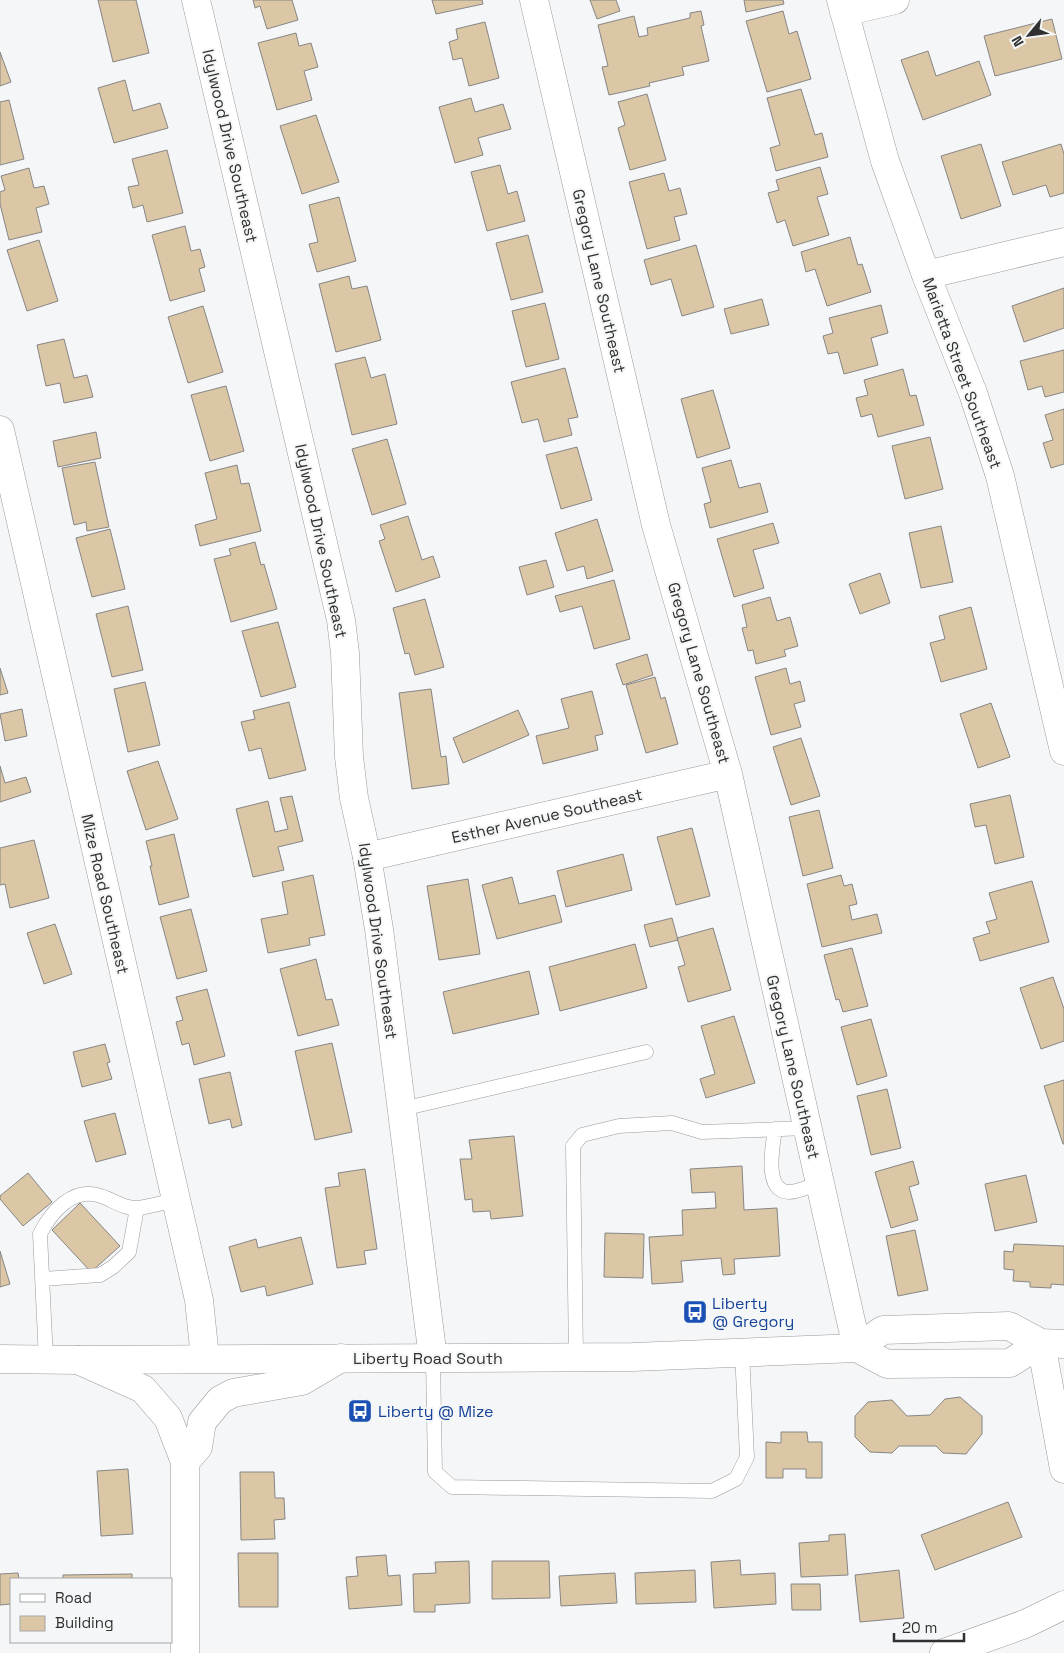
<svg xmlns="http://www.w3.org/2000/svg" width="1064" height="1653" font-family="'Space Grotesk',sans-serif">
	<rect width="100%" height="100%" fill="#f5f6f7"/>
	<!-- building -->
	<path fill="#dbc6a6" stroke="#868685" d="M98 0H136L149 53 113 62Z
		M253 0H292L298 20 267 29 260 6 255 8Z
		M432 0H482L483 4 436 14Z
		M590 0H616L620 11 597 19Z
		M744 0H783L784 4 746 12Z
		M701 11 704 25 701 26 709 61 682 67 684 75 649 83 650 86 609 95 602 67 608 66 598 25 634 16 639 37 648 35 647 28 690 18V13Z
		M783 11 789 34 797 31 811 79 767 92 746 21Z
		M1052 19 1062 59 995 76 984 36Z
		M485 22 499 78 469 86 462 58 453 60 449 42 458 39 456 29Z
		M296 33 299 46 311 43 318 67 304 71 312 100 277 110 258 43Z
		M928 51 936 76 979 61 991 95 923 120 901 60Z
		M0 52 11 82 0 86Z
		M125 80 133 111 160 103 168 128 114 143 98 88Z
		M801 89 815 135 822 133 828 157 776 171 770 148 780 145 767 98Z
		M647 94 666 160 630 170 618 128 625 125 618 102Z
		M471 98 475 112 503 104 511 129 478 138 483 155 455 163 439 107Z
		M9 100 24 159 0 165V102Z
		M316 115 339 182 302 194 280 126Z
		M981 144 1001 206 961 219 941 156Z
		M1061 144 1064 154V193L1050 197 1046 185 1013 195 1002 162Z
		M167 150 183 213 147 222 143 205 133 208 128 187 139 185 132 159Z
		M500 165 508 194 517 191 525 221 487 231 471 172Z
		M820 167 828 194 817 197 829 235 793 246 785 220 777 223 768 193 779 190 776 180Z
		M29 168 34 188 44 186 49 204 36 208 42 232 9 240 0 204V192L5 190 1 176Z
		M664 173 669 191 680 188 687 214 674 217 680 240 647 249 629 182Z
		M339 197 356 261 317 272 309 244 318 242 309 205Z
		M185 226 191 251 200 249 205 267 199 269 205 291 170 301 152 235Z
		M528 235 543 292 511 300 496 243Z
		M850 237 858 265 862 264 871 292 827 306 815 269 806 272 801 252Z
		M39 240 58 301 27 311 7 250Z
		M696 245 714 307 682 316 671 279 651 285 644 260Z
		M349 276 352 289 367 286 381 340 336 352 319 284Z
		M1064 288V328L1024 342 1012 306Z
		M762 299 769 325 731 334 724 309Z
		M545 303 559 359 526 367 512 311Z
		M881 305 888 333 871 338 878 365 844 374 838 352 828 354 823 336 833 333 829 318Z
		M203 306 223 372 188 383 168 317Z
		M64 339 74 378 87 375 93 397 64 403 60 383 46 386 37 345Z
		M1064 350V392L1045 397 1042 386 1028 390 1020 361Z
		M365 357 371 378 385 374 397 424 352 435 335 364Z
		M565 368 578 417 568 419 572 435 544 442 538 419 522 423 511 382Z
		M903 369 910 396 916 395 924 425 878 437 872 414 861 417 856 398 868 395 864 380Z
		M226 386 244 451 210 461 191 395Z
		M713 390 730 448 697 458 681 399Z
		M1064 409V464L1051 468 1043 443 1053 440 1045 415Z
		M96 432 101 458 58 467 53 441Z
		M930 437 943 489 905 499 892 446Z
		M387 439 406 504 372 515 352 449Z
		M577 447 592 500 561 509 546 455Z
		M731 460 739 488 760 483 768 512 710 528 704 504 711 502 702 468Z
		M95 462 109 527 87 531 86 522 74 525 62 468Z
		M237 465 241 484 249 483 261 531 200 546 195 525 217 519 205 473Z
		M408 516 422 560 433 556 440 577 396 592 379 541 385 539 380 525Z
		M597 519 613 571 587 579 584 566 567 571 555 533Z
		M773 523 779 543 753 550 764 588 734 597 717 539Z
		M941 526 953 582 921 588 909 533Z
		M110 529 125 589 92 597 76 538Z
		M255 542 261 565 264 564 277 609 231 622 214 559 231 555 229 549Z
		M546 560 554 587 527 595 519 567Z
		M880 573 890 603 860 614 849 584Z
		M614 580 630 639 594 649 582 606 560 612 555 596Z
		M770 597 777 621 790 617 798 646 784 650 786 656 756 664 753 650 748 651 742 628 747 627 742 605Z
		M425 599 444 667 415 675 409 653 405 654 393 608Z
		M128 606 143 670 112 677 96 614Z
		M971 607 987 669 941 682 930 643 945 639 939 616Z
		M278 622 296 687 261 697 242 631Z
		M647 654 653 675 623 685 616 664Z
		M0 668 8 693 0 695Z
		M786 668 790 684 800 681 805 701 794 704 801 727 771 735 755 677Z
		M655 677 661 699 665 697 678 744 646 753 626 685Z
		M145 682 160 745 128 752 114 689Z
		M431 689 441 757 446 756 449 784 412 789 399 693Z
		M592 691 603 734 595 736 598 750 543 764 536 736 569 728 561 699Z
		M289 702 306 770 269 779 261 748 249 751 241 722 255 719 253 711Z
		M991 703 1010 757 978 768 960 714Z
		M22 709 27 736 5 741 0 714Z
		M518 710 529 735 463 763 453 738Z
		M801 738 820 796 791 805 773 747Z
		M158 761 178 819 146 830 127 771Z
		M0 766 5 783 26 777 31 792 0 802Z
		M1010 795 1024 857 995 864 986 825 975 827 970 804Z
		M292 796 303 841 278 847 284 870 253 877 236 809 268 801 275 832 288 829 280 798Z
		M819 810 833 868 803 876 789 817Z
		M692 828 710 896 676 905 657 837Z
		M174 834 189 897 159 905 150 866H152L146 841Z
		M34 840 49 898 10 908 5 884 0 885V848Z
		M623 854 632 890 566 907 557 871Z
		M313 875 325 935 309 938 310 945 268 953 261 919 288 914 282 882Z
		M841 875 844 886 852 884 857 904 849 906 852 920 877 914 882 933 822 947 807 884Z
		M512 877 519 904 555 895 562 922 497 939 482 885Z
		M468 879 480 954 439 960 427 886Z
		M1032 881 1049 942 980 961 973 938 990 933 986 922 997 919 989 893Z
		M191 909 207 971 177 979 160 917Z
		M672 918 678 940 650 947 644 925Z
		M55 924 72 974 44 984 27 933Z
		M713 928 731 990 688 1002 678 967 685 965 677 938Z
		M635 944 647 988 560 1011 549 967Z
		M852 948 868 1006 843 1012 839 999 836 1000 824 955Z
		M316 959 326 1000 332 999 339 1025 298 1036 280 969Z
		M529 971 539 1014 453 1034 443 992Z
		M1053 977 1064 1009V1041L1041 1049 1020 988Z
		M207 989 225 1056 194 1065 189 1043 182 1045 176 1022 183 1020 176 997Z
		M734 1016 755 1083 706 1098 700 1079 715 1074 701 1026Z
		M871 1019 887 1076 857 1085 841 1027Z
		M332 1043 352 1132 315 1140 295 1051Z
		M105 1044 110 1062 107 1063 112 1079 82 1087 73 1052Z
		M230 1072 242 1125 232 1128 230 1119 209 1124 199 1079Z
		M1064 1080V1144H1063L1044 1086Z
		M887 1089 901 1148 871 1155 857 1096Z
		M115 1113 126 1154 96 1162 84 1121Z
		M514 1136 523 1216 491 1219 490 1211 473 1212 472 1199 465 1200 460 1159H472L469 1140Z
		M913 1161 919 1184 909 1187 918 1220 891 1228 875 1172Z
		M742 1166 744 1210 777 1208 780 1256 734 1259 735 1274 723 1275 721 1258 681 1261 683 1282 652 1284 649 1237 683 1235 682 1210 716 1208 715 1192 692 1193 690 1169Z
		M365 1169 377 1249 364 1251 366 1264 337 1268 325 1188 340 1186 338 1173Z
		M28 1173 52 1202 23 1226 0 1199V1196Z
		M1026 1175 1037 1222 995 1231 985 1184Z
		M80 1203 120 1246 91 1272 52 1230Z
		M915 1230 928 1290 898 1296 886 1236Z
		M605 1233 644 1234 643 1278 604 1277Z
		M301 1237 313 1284 267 1296 265 1286 241 1292 229 1247 256 1239 258 1248Z
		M1014 1244 1064 1246V1285L1051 1284V1288L1030 1287V1282L1013 1281 1014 1270 1004 1269V1251L1013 1252Z
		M0 1251 10 1284 0 1287Z
		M960 1397 982 1416V1434L966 1454 943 1453 936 1446H899L892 1453 870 1452 855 1437V1416L868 1402 892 1400 907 1416 930 1415 945 1399Z
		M781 1432H807L808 1442H822V1478H806V1469H783V1478H766V1442L781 1443Z
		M128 1469 133 1534 101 1536 97 1471Z
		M240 1472H274L275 1498H284L285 1519 274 1520 275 1539 241 1540Z
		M1008 1502 1022 1537 935 1570 921 1535Z
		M845 1534 848 1575 801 1577 799 1543 829 1541V1535Z
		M238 1553H278V1607H239Z
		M386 1555 388 1576 400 1575 402 1605 349 1609 346 1577 358 1576 356 1557Z
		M740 1560 741 1575 775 1573 776 1604 714 1608 711 1562Z
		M469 1561 470 1603 435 1605V1612H414L413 1574 436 1573 435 1562Z
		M492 1561H549L550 1598 492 1599Z
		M695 1570 696 1602 636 1604 635 1573Z
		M899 1570 904 1618 860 1622 855 1575Z
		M18 1573 19 1579H11V1604L0 1605V1574Z
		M615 1573 617 1603 561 1606 559 1576Z
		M132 1574V1579H63V1575Z
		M791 1584H820L821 1610H792Z"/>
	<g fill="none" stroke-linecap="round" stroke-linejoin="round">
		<defs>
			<path id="lane" d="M402 1109 646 1052
				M775 1129C773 1144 763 1192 789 1192 798 1192 810 1186 820 1183
				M43 1279 100 1275 113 1267 129 1252 137 1208
				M576 1357 573 1146 582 1135 619 1126 672 1123 702 1132 807 1128
				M433 1358 435 1472 452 1487 712 1491 736 1479 747 1457 742 1352
				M46 1360 40 1234C51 1212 73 1186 101 1196 113 1200 124 1209 137 1208 150 1207 164 1202 176 1200"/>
			<path id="street" d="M534 0 656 525 728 774 857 1348
				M841 0 885 161 926 275 973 393 1000 476 1064 751
				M844 12 895 0
				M926 275 1064 242
				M0 430 199 1300 205 1358
				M367 857 728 774
				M78 1360 143 1389 168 1418 185 1462V1653
				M185 1462 198 1447 202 1422 220 1400 233 1393 302 1381 341 1358
				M944 1653 1025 1624 1064 1605"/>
			<path id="secondary" d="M196 0 341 620 345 653 349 757 354 798 367 857 379 929 433 1358
				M1041 1343 1064 1469"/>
			<path id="primary" d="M857 1348 883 1330 1009 1326 1041 1343 1064 1344
				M0 1359 78 1360 633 1357 857 1348 887 1364 1010 1363 1041 1343"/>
		</defs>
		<!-- lane casing -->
		<use href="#lane" stroke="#9a9a9b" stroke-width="15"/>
		<!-- street casing -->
		<use href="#street" stroke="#9a9a9b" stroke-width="29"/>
		<!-- secondary casing -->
		<use href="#secondary" stroke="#9a9a9b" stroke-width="29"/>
		<!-- primary casing -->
		<use href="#primary" stroke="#9a9a9b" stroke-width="29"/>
		<!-- lane -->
		<use href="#lane" stroke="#fff" stroke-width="14"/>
		<!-- street -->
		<use href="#street" stroke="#fff" stroke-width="28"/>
		<!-- secondary -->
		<use href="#secondary" stroke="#fff" stroke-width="28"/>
		<!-- primary -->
		<use href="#primary" stroke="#fff" stroke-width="28"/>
	</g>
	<!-- icons -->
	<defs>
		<symbol id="bus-square" viewBox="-11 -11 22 22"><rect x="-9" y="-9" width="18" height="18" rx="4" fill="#1a4fb4" stroke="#f5f6f7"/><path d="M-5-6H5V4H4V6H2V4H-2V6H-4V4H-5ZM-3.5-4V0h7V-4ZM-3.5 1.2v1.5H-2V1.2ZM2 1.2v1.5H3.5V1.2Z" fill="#fff"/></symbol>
	</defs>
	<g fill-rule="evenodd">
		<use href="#bus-square" x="681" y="1298" width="28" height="28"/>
		<use href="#bus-square" x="346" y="1397" width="28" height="28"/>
	</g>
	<g text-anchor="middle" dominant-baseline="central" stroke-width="4" stroke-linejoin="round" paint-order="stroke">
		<!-- street labels -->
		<g font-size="16" fill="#303030" stroke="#f5f6f7">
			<text transform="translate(230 146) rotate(77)">Idylwood Drive Southeast</text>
			<text transform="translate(599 281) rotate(77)">Gregory Lane Southeast</text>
			<text transform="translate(962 373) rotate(70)">Marietta Street Southeast</text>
			<text transform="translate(321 541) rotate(78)">Idylwood Drive Southeast</text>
			<text transform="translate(699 673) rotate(74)">Gregory Lane Southeast</text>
			<text transform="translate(547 816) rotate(-13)">Esther Avenue Southeast</text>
			<text transform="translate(105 894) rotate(77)">Mize Road Southeast</text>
			<text transform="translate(378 941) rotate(82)">Idylwood Drive Southeast</text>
			<text transform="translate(793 1067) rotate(77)">Gregory Lane Southeast</text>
			<text x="428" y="1358">Liberty Road South</text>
		</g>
		<!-- transit labels -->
		<g font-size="16" fill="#164399" stroke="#f5f6f7" text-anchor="start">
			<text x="712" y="1303">Liberty<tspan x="712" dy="18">@ Gregory</tspan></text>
			<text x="378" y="1411">Liberty @ Mize</text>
		</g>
	</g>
	<!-- legend -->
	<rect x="10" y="1578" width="162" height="65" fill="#f5f6f7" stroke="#a6a7a7"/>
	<rect x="20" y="1594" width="25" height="8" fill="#ffffff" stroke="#a6a7a7"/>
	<text x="55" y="1603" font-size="15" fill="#303030">Road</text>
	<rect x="20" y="1616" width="25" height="15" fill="#dbc6a6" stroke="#a6a7a7"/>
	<text x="55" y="1628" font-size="15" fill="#303030">Building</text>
	<!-- north arrow -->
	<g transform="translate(1029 35) rotate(241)" stroke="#f5f6f7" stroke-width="4" paint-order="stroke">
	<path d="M0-4L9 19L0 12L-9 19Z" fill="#303030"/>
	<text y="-8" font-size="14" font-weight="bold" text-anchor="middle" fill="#303030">N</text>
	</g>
	<!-- scale -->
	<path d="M894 1633v8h70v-8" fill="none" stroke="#303030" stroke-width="2.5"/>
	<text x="902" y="1633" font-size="15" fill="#303030" stroke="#f5f6f7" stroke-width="4" paint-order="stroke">20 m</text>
</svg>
